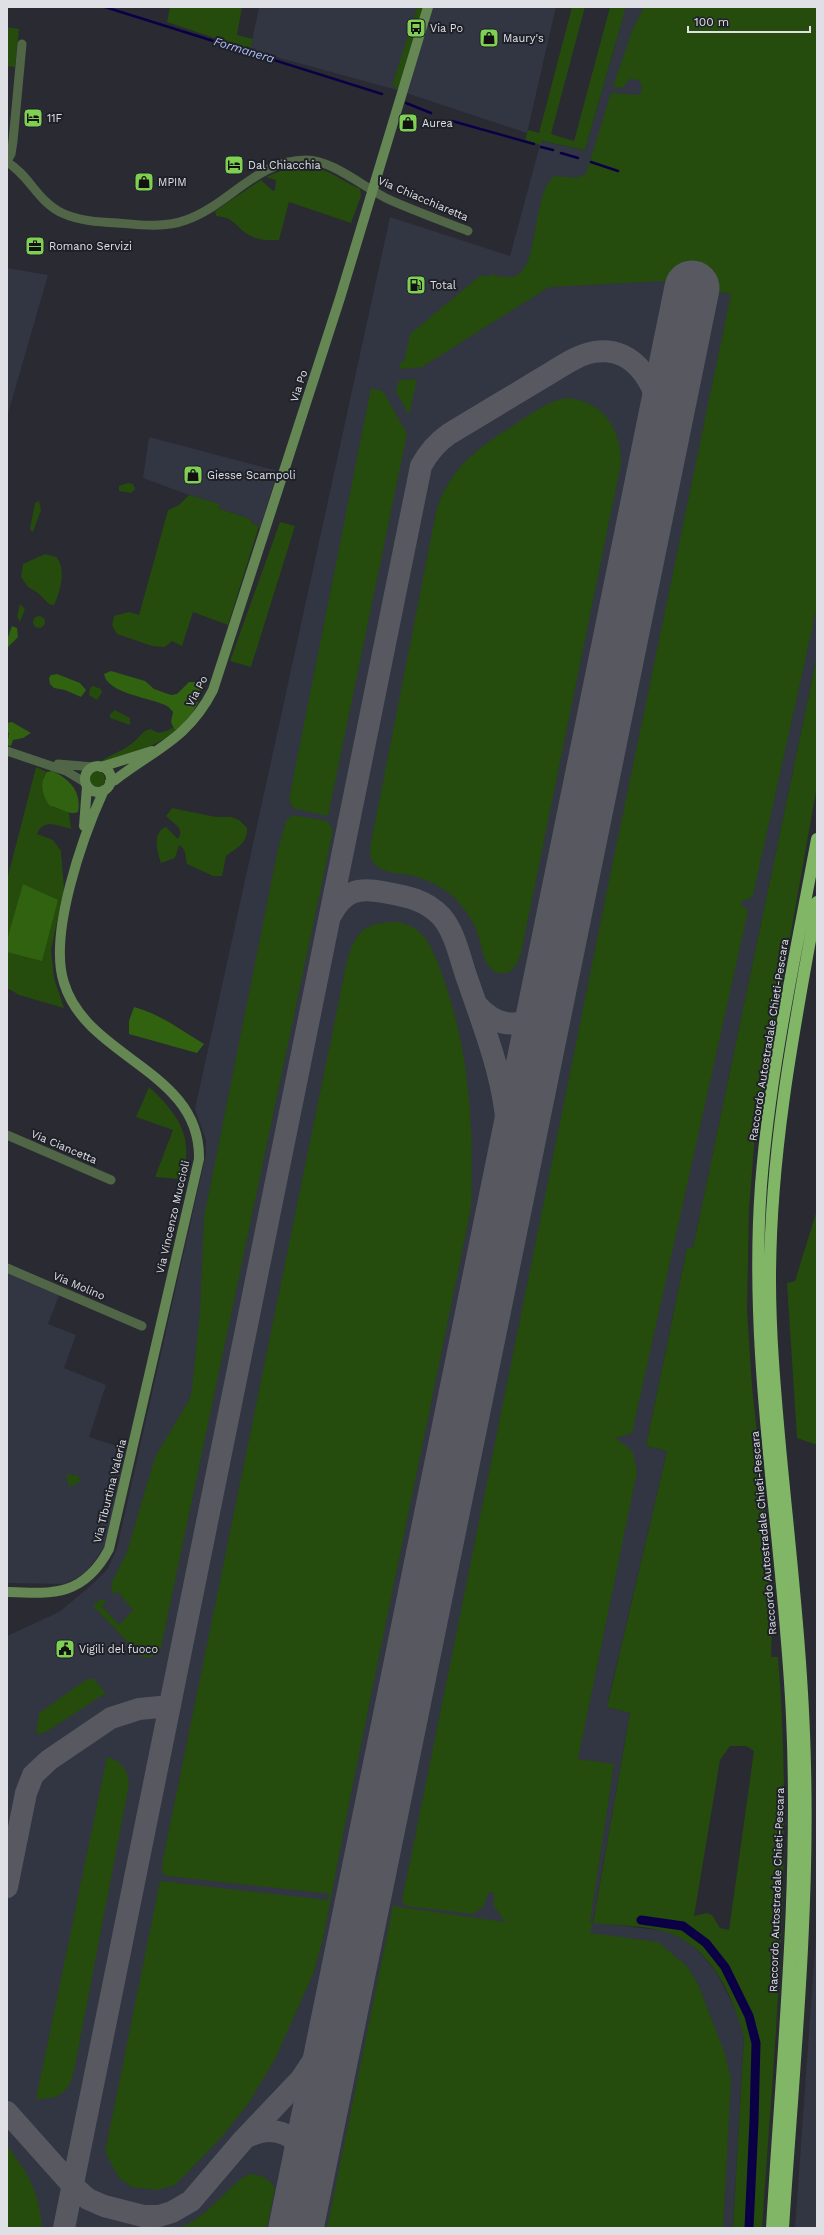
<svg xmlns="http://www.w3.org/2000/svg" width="824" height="2235" font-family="'Work Sans',sans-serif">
	<rect width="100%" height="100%" fill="#292a32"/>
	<!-- built -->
	<path fill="#323542" d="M259 7H556L527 133 397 90 250 50Z
		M626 7H817V656L693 1249 687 1248 646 1446 667 1451 608 1702 607 1707 630 1713 593 1922 665 1931 678 1936 692 1945 704 1957 716 1972 731 2000 739 2017 744 2038 733 2228H7V1636L59 1612 88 1588 107 1570 117 1548 206 1154V1141L195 1109 390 217 510 256 541 141 585 150Z
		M7 268 48 275 7 417Z
		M149 437 278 471 259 531V526L253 524 250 519 218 508 219 504 189 495 143 478Z
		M7 1271 60 1293 48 1324 76 1335 64 1368 106 1385 89 1437 129 1450 107 1543 85 1574 64 1584 7 1583Z
		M817 1921V2228H795Z"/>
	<!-- green -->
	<path fill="#254b0d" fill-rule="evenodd" d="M170 7H242L237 35 253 39 250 50 167 22Z
		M417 7H423L398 88 392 86Z
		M572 7H585L551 134 574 141 610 7H626L585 150 542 141 540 145 525 140 528 130 539 133Z
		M644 7H817V606L753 895 751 898 742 901 741 904 748 911 632 1433 616 1438 633 1452 637 1472 578 1759 614 1764 590 1922 593 1923 630 1713 607 1707 667 1451 646 1446 687 1248H693L817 656V786L755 1134 749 1209 747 1311 752 1386 770 1558 768 1568 772 1617 771 1657H778C794 1847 775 2038 762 2228H733L744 2038C734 1997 710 1945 666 1932 644 1925 617 1926 593 1923L590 1933 658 1942 687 1966 698 1984 725 2054 731 2079 723 2228H327L393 1906 505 1922 494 1906V1893L489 1892 483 1907 473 1914 406 1906 402 1901 610 876 731 294 663 281 549 287 422 367 400 369V362H404L410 334 481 275 487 277 491 274C498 276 506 279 515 276 540 267 532 189 555 176L577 178 586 174 611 93 640 95 642 86 639 80 629 79 623 88 613 87 632 31ZM730 1746H746L754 1751 729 1930 720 1928 712 1915 707 1913 694 1916 720 1760Z
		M7 27 19 29 15 67 7 66Z
		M295 165C327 166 332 176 360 189L361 196 351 223 289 202 279 240C270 240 260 241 251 236 235 228 237 218 216 216L215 211 261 180 273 191 275 190 276 180 266 177Z
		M417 379 409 415 396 392 399 380Z
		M371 388 383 391 407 434 328 816 296 809 292 807 289 799Z
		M568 398C604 402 621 429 621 463L521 953C518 962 515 971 505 973 483 977 482 942 476 929 470 916 460 902 449 893 439 885 425 879 413 876 402 873 387 874 378 867 371 862 370 855 370 848L436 512C449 468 477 449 514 425 532 413 547 401 568 398Z
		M128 483 133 484 135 489 131 493 119 491V486Z
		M189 495 220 504 218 508 250 519 253 524 259 526 228 625 193 612 182 646 172 641 165 647 152 646 117 634 112 625 114 616 129 612 139 615 168 510 179 505Z
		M39 501 41 510 33 532 30 529 35 503Z
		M280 522 295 526 251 667 230 661Z
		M45 554 56 557C67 569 60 592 54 605L49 604 38 593 28 587 21 577 23 564Z
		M20 604 25 609 20 622 17 617Z
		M33 622a6 6 0 1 1 12 0a6 6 0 1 1-12 0Z
		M93 686 101 689 102 692 97 700 89 695 90 688Z
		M115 710 130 718V725L110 718V714Z
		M172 728 178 730 169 737 144 749 98 763C112 753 123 752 136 740 142 734 144 730 151 729 158 735 166 732 172 728Z
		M36 767 47 772 43 777 50 806 60 808 69 813 71 829C58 826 44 818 37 834L53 840 61 851 64 889 51 950 54 978 64 1008 19 995 7 988V880Z
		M89 779a8 8 0 1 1 16 0a8 8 0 1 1-16 0Z
		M172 808 216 817H231L239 820 247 828C248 843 237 848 226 856L222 876H213L187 864C185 857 187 849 179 845L175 858 161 863C157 852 152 832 166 827L178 839C185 828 174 824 166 816Z
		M293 815 327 821 333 830 160 1652C154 1657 149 1659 141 1656L93 1606 99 1600H107L102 1606 119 1625 133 1610 117 1591 113 1595 111 1584 127 1552 155 1457 189 1400 192 1389 200 1311 204 1217 278 849 286 821Z
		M398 922C429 928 434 954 444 980 470 1054 474 1130 471 1208L350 1798 323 1939 313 1974 275 2059 248 2104 221 2138 175 2185 157 2190 132 2187 119 2178 105 2152 160 1881 327 1900 329 1896 328 1893H324L167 1876 162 1873V1864L347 961C356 930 365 922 398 922Z
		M149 1087C178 1113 197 1141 180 1179L155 1177 173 1130 136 1117Z
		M817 1210V1445L797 1438 787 1283 795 1281Z
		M66 1474 79 1476 80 1482 69 1487Z
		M87 1679H94L106 1693 46 1732 36 1734 39 1713Z
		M107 1757C121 1761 128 1770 129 1784L77 2056C71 2084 70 2100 36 2099Z
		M7 2146C28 2172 40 2194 42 2228H7Z
		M249 2174C262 2175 268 2178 275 2188L267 2228H176C204 2223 225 2187 249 2174Z"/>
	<!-- forest -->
	<path fill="#316210" d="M12 626 17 628 18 637 7 648V640Z
		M111 671 145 681 154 689 171 695 177 694 189 682H196L200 685C203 703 189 718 178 730L174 729 171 722 173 712C171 710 169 707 167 706 153 698 107 694 104 674Z
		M57 674 80 683 86 690 81 697 65 690 54 688 50 684 49 678 51 675Z
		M12 722 31 733 23 738 13 740 11 746 7 745 9 733 7 732V723Z
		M52 771C70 779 82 792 78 812 68 816 60 807 50 806 42 796 39 782 47 772Z
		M23 884 58 900 42 961 7 952V940Z
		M134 1007C160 1014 181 1030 204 1044L197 1053 129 1034V1021Z"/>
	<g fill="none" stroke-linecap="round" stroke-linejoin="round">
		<!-- stream -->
		<path stroke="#0b0046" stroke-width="2.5" d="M105 7 382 94
			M406 103 431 113
			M452 121 534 144
			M541 147 553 150
			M561 153 578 158
			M591 162 618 171"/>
		<!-- canal -->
		<path stroke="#0b0046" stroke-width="9" d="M641 1920 683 1926 706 1943 725 1967 749 2016 756 2043 754 2121 749 2228"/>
		<!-- taxiway -->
		<path stroke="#575860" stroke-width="22" d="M331 915C344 891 358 887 383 892 405 896 425 899 441 916 456 933 460 960 468 981 482 1022 499 1065 505 1109 510 1141 506 1174 504 1206
			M476 1004C499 1031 530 1031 546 998
			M7 1887 26 1793 33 1775 49 1760 111 1718 139 1709 170 1706
			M7 2112 73 2186 88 2199 104 2206 143 2216H159L172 2212 191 2201 244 2139 301 2079 332 2032 341 2009
			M245 2138C276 2122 302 2135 308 2169
			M64 2228 421 466C428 453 436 443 449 434 480 415 511 397 542 378 558 369 576 355 594 352 638 345 659 390 662 427"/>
		<!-- runway -->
		<path stroke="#575860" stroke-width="55" d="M296 2228 692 288"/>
		<!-- street -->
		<path stroke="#506647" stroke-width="9" d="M7 161 11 154 13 141 22 44
			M7 162C29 175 38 202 62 213 79 221 99 222 118 223 140 225 165 228 186 220 229 205 257 160 306 160 333 160 364 188 390 200 415 211 442 221 468 231
			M7 751 66 771 86 783
			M58 764 93 767
			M7 1135 111 1180
			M7 1268 142 1326"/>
		<!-- secondary -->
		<path stroke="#648754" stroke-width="10" d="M85 779a13 13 0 1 1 26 0a13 13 0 1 1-26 0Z
			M101 767 152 751
			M110 782 115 780C155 749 188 739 213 690L340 298 428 7
			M84 826 87 786
			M7 1592C54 1594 84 1596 109 1549L199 1159C201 1070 87 1059 64 983 48 934 83 836 104 790"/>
		<!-- highway -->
		<path stroke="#81b667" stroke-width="12" d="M772 2228C782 2058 800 1887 792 1717 784 1539 748 1363 761 1185 770 1069 796 953 817 839
			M783 2228C793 2075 809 1920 805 1767 803 1660 790 1553 780 1447 775 1391 770 1336 770 1280 770 1152 794 1028 817 902"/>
	</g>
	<!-- icons -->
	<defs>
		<symbol id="bus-square" viewBox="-11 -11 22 22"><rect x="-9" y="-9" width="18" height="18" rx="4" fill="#7fd052" stroke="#1f2128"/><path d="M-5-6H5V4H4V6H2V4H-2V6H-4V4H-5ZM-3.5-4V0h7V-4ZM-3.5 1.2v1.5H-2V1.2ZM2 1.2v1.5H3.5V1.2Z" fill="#111"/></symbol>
		<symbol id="shop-square" viewBox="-11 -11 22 22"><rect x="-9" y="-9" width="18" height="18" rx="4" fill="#7fd052" stroke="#1f2128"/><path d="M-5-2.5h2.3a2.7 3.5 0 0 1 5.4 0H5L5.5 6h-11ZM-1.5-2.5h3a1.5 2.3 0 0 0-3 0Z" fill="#111"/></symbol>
		<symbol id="hotel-square" viewBox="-11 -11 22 22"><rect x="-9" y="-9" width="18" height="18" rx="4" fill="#7fd052" stroke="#1f2128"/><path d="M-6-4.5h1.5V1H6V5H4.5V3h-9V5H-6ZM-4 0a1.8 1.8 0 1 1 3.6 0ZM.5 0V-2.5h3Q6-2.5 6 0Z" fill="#111"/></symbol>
		<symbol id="office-square" viewBox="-11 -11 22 22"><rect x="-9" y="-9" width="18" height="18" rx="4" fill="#7fd052" stroke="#1f2128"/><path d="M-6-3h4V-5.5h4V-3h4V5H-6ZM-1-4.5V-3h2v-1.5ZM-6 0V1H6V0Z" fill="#111"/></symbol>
		<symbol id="fuel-square" viewBox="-11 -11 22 22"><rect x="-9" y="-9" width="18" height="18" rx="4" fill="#7fd052" stroke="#1f2128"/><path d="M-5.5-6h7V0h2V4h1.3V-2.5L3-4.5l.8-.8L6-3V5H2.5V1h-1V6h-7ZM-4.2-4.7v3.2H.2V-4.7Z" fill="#111"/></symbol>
		<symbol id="civic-square" viewBox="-11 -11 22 22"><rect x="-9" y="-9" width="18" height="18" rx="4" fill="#7fd052" stroke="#1f2128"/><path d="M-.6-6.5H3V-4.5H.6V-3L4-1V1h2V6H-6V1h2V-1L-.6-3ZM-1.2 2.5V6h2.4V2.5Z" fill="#111"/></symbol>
	</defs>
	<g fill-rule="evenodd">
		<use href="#bus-square" x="405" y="17" width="22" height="22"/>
		<use href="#shop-square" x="478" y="27" width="22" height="22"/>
		<use href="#hotel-square" x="22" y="107" width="22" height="22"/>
		<use href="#shop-square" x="397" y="112" width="22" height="22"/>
		<use href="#hotel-square" x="223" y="154" width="22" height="22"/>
		<use href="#shop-square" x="133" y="171" width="22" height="22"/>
		<use href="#office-square" x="24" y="235" width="22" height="22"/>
		<use href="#fuel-square" x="405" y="274" width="22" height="22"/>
		<use href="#shop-square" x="182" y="464" width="22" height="22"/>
		<use href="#civic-square" x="54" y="1638" width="22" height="22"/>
	</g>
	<g text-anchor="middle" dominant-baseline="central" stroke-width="4" stroke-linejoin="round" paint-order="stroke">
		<!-- poi labels -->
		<g font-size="11" fill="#dee0e5" stroke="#1f2128" text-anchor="start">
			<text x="430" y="28">Via Po</text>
			<text x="503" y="38">Maury's</text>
			<text x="47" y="118">11F</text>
			<text x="422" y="123">Aurea</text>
			<text x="248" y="165">Dal Chiacchia</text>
			<text x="158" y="182">MPIM</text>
			<text x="49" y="246">Romano Servizi</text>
			<text x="430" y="285">Total</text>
			<text x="207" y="475">Giesse Scampoli</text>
			<text x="79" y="1649">Vigili del fuoco</text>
		</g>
		<!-- street labels -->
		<g font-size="11" fill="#dee0e5" stroke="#1f2128">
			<text transform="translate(423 199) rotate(23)">Via Chiacchiaretta</text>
			<text transform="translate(299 386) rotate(-72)">Via Po</text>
			<text transform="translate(197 691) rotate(-62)">Via Po</text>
			<text transform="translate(769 1040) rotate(-81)">Raccordo Autostradale Chieti-Pescara</text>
			<text transform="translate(64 1147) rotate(23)">Via Ciancetta</text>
			<text transform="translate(173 1217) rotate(-77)">Via Vincenzo Muccioli</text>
			<text transform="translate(79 1286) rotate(23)">Via Molino</text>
			<text transform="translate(110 1491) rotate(-76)">Via Tiburtina Valeria</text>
			<text transform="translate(764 1533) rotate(-95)">Raccordo Autostradale Chieti-Pescara</text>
			<text transform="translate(777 1890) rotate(-88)">Raccordo Autostradale Chieti-Pescara</text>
		</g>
		<!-- water labels -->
		<g font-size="12" font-style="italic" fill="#b1befe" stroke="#1f2128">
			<text transform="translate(244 50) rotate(17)">Formanera</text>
		</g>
	</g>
	<!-- border -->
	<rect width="824" height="2235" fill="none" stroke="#dee0e5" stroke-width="16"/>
	<!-- scale -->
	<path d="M688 26v6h122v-6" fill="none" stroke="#dee0e5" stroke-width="2"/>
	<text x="694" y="26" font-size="12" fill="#dee0e5" stroke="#1f2128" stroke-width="3" paint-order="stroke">100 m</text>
</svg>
